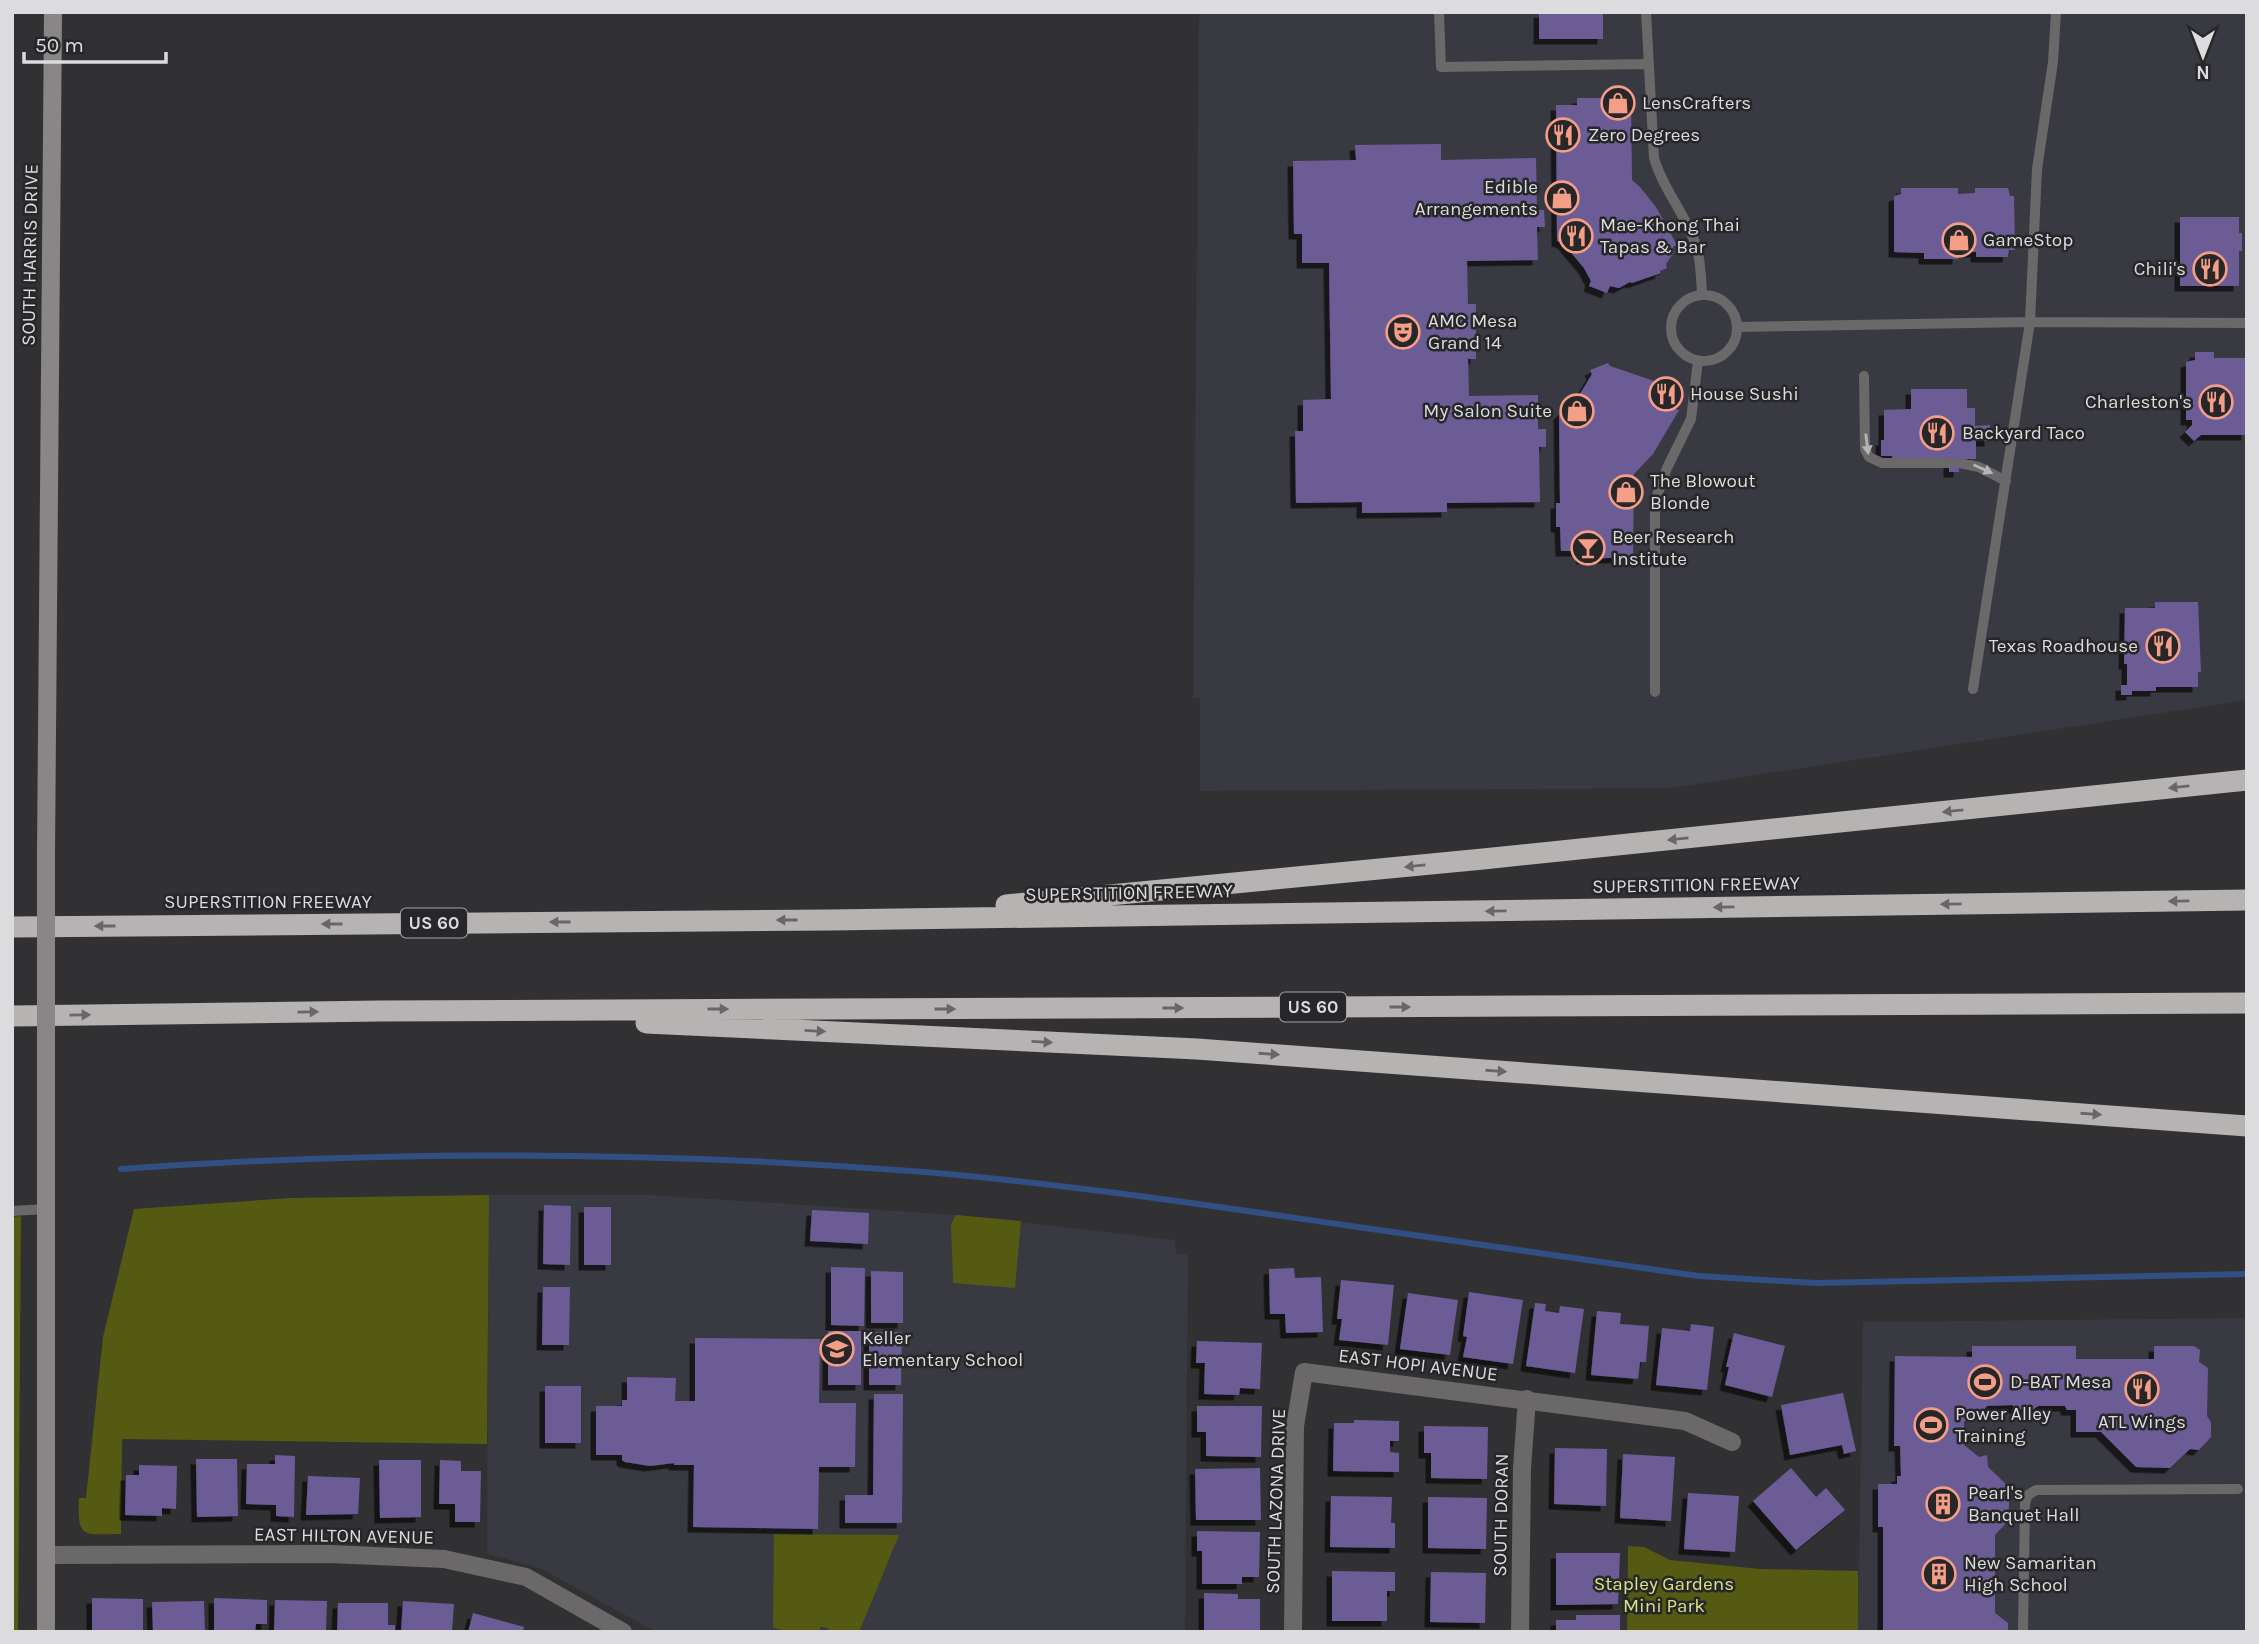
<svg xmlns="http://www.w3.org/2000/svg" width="2259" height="1644" font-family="Karla,sans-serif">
	<defs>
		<filter id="shadow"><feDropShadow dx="-5.5" dy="5.5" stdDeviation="0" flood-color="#0009"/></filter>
	</defs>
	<rect width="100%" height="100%" fill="#313134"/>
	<!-- built -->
	<path fill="#393942" d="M1199 12H2247V700L1671 788 1200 791V698H1193Z
		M489 1195H649L956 1215 1175 1240 1176 1254 1188 1255 1185 1632H656L540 1568 487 1554Z
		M2247 1318V1632H1858L1863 1322Z"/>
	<!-- green -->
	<path fill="#545a12" d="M489 1195 487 1444 122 1439 121 1534C83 1534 77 1540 79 1498H86L103 1337 134 1209 291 1198Z
		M956 1215 1021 1221 1015 1288 953 1283 951 1224Z
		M21 1216 18 1632H12V1217Z
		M774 1534 899 1535 859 1632H834L825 1627H820V1632H795L773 1628Z
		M1628 1546 1644 1547 1670 1560 1760 1569 1858 1571V1632H1627Z"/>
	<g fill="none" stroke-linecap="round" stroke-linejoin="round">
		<!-- stream -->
		<path stroke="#324f84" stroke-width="6" d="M121 1169C388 1150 658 1151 925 1172 1066 1184 1205 1205 1344 1225 1463 1243 1581 1259 1699 1276L1815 1283 2247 1274"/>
	</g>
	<!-- building -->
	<path fill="#6c5b96" filter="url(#shadow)" d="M1539 12H1603V39H1539Z
		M1577 98H1631L1632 180 1640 187 1656 207 1677 245 1673 247 1674 252 1666 264 1667 268 1660 271 1661 273 1632 283 1630 282 1619 288 1610 286 1607 293 1589 286 1591 281 1584 268 1563 243 1557 241 1556 105H1577Z
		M1441 144V160L1536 158 1537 210H1544L1545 227H1537L1538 260 1467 261 1468 304H1476V359H1468L1469 396 1538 395V429H1546V447H1539L1540 502 1447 503V512L1362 513V502L1296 503 1295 431H1303V400L1331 399 1329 263H1302V234H1294L1293 161 1356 160 1355 145Z
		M1901 188H1958V194L1975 193V188H2008L2010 196H2014L2015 250H2009L2008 257H1976V252H1958V259H1924V253L1894 252V196L1901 194Z
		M2180 217H2239V233H2242V251H2239V286H2180Z
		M2195 352H2214V358H2247V435H2201L2194 441 2185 432 2192 425V420H2186V362L2195 360Z
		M1608 363 1610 366 1669 386 1667 391 1673 396V408L1679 410 1653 454 1634 474 1633 557 1582 559 1581 551H1561L1560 527H1556V503H1560L1559 414 1577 399 1592 374 1590 370Z
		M1911 389H1967V408H1975V426L1990 425V441H1976V459H1959V472H1949V458H1892V456H1881V440H1884V410L1911 409Z
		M2155 602H2198L2201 672H2198V687H2156V691H2132V695H2121V685H2127V664H2124L2125 608H2155Z
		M544 1205 571 1206 570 1265 543 1264Z
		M584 1207H611V1265H584Z
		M812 1210 869 1213 868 1244 810 1241Z
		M831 1267 865 1268 864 1326 831 1325Z
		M1294 1268 1295 1278 1321 1277 1323 1332 1286 1333 1285 1314H1270L1269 1269Z
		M871 1271 903 1272V1323H871Z
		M1341 1280 1394 1285 1388 1345 1339 1340 1342 1319H1337Z
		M543 1287H570L569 1345H542Z
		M1469 1292 1523 1300 1513 1364 1463 1357 1467 1337 1463 1336Z
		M1408 1293 1458 1300 1450 1355 1400 1349Z
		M1535 1303 1546 1304 1545 1311 1559 1313 1560 1306 1584 1309 1575 1373 1526 1366Z
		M1597 1311 1621 1313 1620 1324 1649 1326 1646 1362H1640L1638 1379 1591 1375Z
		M1691 1324 1714 1327 1707 1390 1656 1385 1662 1328 1690 1331Z
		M828 1331H861V1385H828Z
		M869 1332H902L901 1385H869Z
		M1734 1333 1785 1346 1772 1397 1725 1385 1729 1367H1726Z
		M695 1338 820 1339 819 1403H856L855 1467H819L818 1529 693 1527 694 1465H674V1463L650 1466 625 1462 622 1460V1455H596V1406H622V1400H627V1377L676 1378 675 1401H695Z
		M1197 1341 1262 1343 1260 1389 1240 1388 1239 1395 1204 1394 1205 1363H1196Z
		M1972 1346H2076V1359H2154V1346H2194L2200 1350 2199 1362 2208 1368 2207 1416 2211 1422V1437L2199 1450 2190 1449 2170 1468 2136 1467 2101 1432H2076V1410H2067L2065 1406H2038L2032 1410 2016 1409 2012 1405 1987 1406 1984 1410 1977 1409 1964 1422V1445L1979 1457 1987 1455 1988 1467 2010 1488 2008 1521 1995 1535V1613L2008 1623V1632H1883V1527H1878V1484H1897V1476H1901L1900 1446H1894L1895 1356 1972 1357Z
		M545 1386H581V1443H545Z
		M1843 1393 1856 1451 1844 1454 1842 1445 1790 1455 1781 1405Z
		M874 1394H903L902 1523H845V1495H873Z
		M1197 1406H1262L1261 1457 1206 1456V1432H1197Z
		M1354 1420 1399 1421V1441H1390V1452L1399 1453V1472L1333 1471 1334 1423H1354Z
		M1424 1426 1488 1427 1487 1479 1431 1478V1453H1424Z
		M1555 1448 1607 1449 1606 1506 1554 1504Z
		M1623 1454 1675 1457 1671 1521 1620 1518Z
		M275 1455 295 1456 294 1517 276 1516V1505L246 1504 247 1464H275Z
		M196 1459H237L238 1516 197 1517Z
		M379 1460H421V1517L380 1518Z
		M440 1460 461 1461V1471H481L480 1522H455V1504H439Z
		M139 1465 177 1466 176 1509 162 1508V1516L125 1515 126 1475H139Z
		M1260 1468 1261 1520H1196L1195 1469Z
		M1791 1468 1816 1497 1826 1488 1845 1510 1796 1550 1753 1501Z
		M308 1476 360 1478 358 1514 306 1515Z
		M1688 1493 1739 1496 1735 1552 1684 1549Z
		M1331 1496 1392 1497 1391 1523H1395V1548L1330 1547Z
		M1428 1497 1487 1498 1486 1549 1428 1548Z
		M1197 1531 1260 1532 1259 1577H1242V1584H1202V1551H1197Z
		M1556 1553H1620L1618 1604 1556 1605Z
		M1332 1571 1395 1572V1591H1387V1621H1332Z
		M1431 1572 1486 1573 1485 1623 1430 1622Z
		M1204 1593 1238 1594V1599H1260V1632H1204Z
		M92 1598 143 1599V1632H92Z
		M214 1598 267 1600V1624H256L255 1632H214Z
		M275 1600 327 1601 326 1632H274Z
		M204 1601 205 1632H153L152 1602Z
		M403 1601 454 1604 452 1632H401Z
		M338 1603H388V1625H395V1632H337Z
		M473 1613 524 1627 523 1632H468Z
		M1576 1615H1620V1632H1556V1620H1576Z"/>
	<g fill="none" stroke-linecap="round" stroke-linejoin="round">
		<!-- lane -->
		<path stroke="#6a6868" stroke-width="10" d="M1439 12 1441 67 1649 64
			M1646 12 1654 158C1663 190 1688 217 1697 249 1701 263 1701 280 1702 294
			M1671 328a33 33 0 1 1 66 0a33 33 0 1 1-66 0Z
			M1738 327 2030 322 2247 323
			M1864 376 1865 449 1869 457 1882 463H1949
			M1959 463 1979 467 2006 481
			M1973 689 2030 322 2037 169 2053 62 2056 12
			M1655 692V501L1667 468 1691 419 1698 361
			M12 1211 46 1209
			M2023 1632 2025 1503 2028 1495 2036 1490 2238 1489"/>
		<!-- street -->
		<path stroke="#6a6868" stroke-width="18" d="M47 1555 330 1554 444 1559 526 1577 623 1632
			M1293 1632 1295 1426 1304 1372 1685 1421 1732 1442
			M1520 1632 1522 1468 1527 1399"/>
		<!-- secondary -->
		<path stroke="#8a8687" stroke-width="18" d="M46 853 53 12
			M46 1086V1632"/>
		<!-- highway -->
		<path stroke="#b8b3b3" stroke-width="21" d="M1006 905 1483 859 2247 780
			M12 927 830 920 2247 900
			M12 1016 380 1011 2247 1003
			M646 1023 1197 1049 2247 1126"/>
		<!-- secondary-bridge -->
		<path stroke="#8a8687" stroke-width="18" d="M46 1086V853"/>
	</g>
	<!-- one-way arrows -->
	<defs><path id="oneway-solid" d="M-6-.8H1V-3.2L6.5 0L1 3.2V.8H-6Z" transform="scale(1.75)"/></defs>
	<g fill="#b4b3b5">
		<use href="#oneway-solid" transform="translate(1867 444) rotate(83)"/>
		<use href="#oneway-solid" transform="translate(1983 469) rotate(24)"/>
	</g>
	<g fill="#686668">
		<use href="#oneway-solid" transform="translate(2179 787) rotate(174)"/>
		<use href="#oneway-solid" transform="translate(1953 811) rotate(174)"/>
		<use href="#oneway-solid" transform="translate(1678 839) rotate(174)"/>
		<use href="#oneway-solid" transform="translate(1415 866) rotate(174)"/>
		<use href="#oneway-solid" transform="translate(2179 901) rotate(179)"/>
		<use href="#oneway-solid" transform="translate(1951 904) rotate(179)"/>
		<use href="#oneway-solid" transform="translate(1724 907) rotate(179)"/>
		<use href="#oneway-solid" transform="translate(1496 911) rotate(179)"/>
		<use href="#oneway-solid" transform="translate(787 920) rotate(180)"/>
		<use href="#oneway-solid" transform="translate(560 922) rotate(180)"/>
		<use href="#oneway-solid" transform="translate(332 924) rotate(180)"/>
		<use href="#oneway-solid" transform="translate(105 926) rotate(180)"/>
		<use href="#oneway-solid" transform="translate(1400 1007)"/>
		<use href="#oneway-solid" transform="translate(1173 1008)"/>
		<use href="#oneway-solid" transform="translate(718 1009)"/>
		<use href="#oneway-solid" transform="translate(945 1009)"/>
		<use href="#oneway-solid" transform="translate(308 1012) rotate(-1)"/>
		<use href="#oneway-solid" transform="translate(80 1015) rotate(-1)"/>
		<use href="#oneway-solid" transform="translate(815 1031) rotate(3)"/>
		<use href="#oneway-solid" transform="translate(1042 1042) rotate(3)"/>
		<use href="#oneway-solid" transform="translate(1269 1054) rotate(4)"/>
		<use href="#oneway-solid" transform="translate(1496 1071) rotate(4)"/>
		<use href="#oneway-solid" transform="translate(2091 1114) rotate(4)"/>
	</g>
	<!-- icons -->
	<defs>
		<symbol id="shop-ring" viewBox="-11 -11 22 22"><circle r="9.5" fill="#27272a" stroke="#f49e87" stroke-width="1.5"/><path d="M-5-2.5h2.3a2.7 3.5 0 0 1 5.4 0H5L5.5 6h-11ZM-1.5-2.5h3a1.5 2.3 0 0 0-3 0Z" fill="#f49e87"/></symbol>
		<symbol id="restaurant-ring" viewBox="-11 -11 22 22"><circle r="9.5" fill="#27272a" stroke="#f49e87" stroke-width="1.5"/><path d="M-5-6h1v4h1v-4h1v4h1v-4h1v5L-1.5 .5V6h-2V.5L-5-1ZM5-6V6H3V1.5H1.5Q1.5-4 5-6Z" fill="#f49e87"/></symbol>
		<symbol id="theatre-ring" viewBox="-11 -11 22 22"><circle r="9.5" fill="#27272a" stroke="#f49e87" stroke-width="1.5"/><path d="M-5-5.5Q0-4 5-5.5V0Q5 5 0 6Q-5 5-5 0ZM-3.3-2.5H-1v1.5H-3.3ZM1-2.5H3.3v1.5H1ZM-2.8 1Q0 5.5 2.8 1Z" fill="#f49e87"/></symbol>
		<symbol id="bar-ring" viewBox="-11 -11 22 22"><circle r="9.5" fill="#27272a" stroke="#f49e87" stroke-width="1.5"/><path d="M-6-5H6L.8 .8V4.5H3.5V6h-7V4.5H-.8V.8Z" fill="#f49e87"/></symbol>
		<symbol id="school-ring" viewBox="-11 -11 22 22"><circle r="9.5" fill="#27272a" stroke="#f49e87" stroke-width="1.5"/><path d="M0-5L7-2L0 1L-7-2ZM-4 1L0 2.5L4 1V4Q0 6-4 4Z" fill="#f49e87"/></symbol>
		<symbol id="stadium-ring" viewBox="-11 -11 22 22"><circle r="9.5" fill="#27272a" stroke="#f49e87" stroke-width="1.5"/><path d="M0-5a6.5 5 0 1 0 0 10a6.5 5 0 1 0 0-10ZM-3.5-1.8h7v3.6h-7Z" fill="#f49e87"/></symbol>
		<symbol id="building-ring" viewBox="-11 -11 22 22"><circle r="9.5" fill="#27272a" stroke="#f49e87" stroke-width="1.5"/><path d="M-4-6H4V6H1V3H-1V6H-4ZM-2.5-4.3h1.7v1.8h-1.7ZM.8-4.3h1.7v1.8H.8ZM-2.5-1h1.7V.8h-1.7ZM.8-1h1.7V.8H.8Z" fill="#f49e87"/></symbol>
	</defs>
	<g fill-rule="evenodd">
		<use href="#shop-ring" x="1599" y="84" width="38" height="38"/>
		<use href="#restaurant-ring" x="1544" y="116" width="38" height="38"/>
		<use href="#shop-ring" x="1543" y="179" width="38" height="38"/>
		<use href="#restaurant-ring" x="1557" y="217" width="38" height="38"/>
		<use href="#shop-ring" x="1940" y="221" width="38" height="38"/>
		<use href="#restaurant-ring" x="2191" y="250" width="38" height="38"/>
		<use href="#theatre-ring" x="1384" y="313" width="38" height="38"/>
		<use href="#restaurant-ring" x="1647" y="375" width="38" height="38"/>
		<use href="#restaurant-ring" x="2197" y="383" width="38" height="38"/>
		<use href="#shop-ring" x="1558" y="392" width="38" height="38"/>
		<use href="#restaurant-ring" x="1918" y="414" width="38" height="38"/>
		<use href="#shop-ring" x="1607" y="473" width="38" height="38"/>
		<use href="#bar-ring" x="1569" y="529" width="38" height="38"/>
		<use href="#restaurant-ring" x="2144" y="627" width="38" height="38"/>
		<use href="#school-ring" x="818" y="1330" width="38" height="38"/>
		<use href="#stadium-ring" x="1966" y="1363" width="38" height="38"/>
		<use href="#restaurant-ring" x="2123" y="1370" width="38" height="38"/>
		<use href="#stadium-ring" x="1912" y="1406" width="38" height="38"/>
		<use href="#building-ring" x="1924" y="1485" width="38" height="38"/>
		<use href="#building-ring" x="1920" y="1555" width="38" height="38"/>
	</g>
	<g text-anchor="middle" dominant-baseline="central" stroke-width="5" stroke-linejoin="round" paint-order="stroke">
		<!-- shield labels -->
		<g fill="#27272a" stroke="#a6a6a8" stroke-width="2">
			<rect x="401" y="908.5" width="66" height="29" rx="5"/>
			<rect x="1280" y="992.5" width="66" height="29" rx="5"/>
		</g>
		<g font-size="18" font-weight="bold" fill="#dcdcde">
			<text x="434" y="923">US 60</text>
			<text x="1313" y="1007">US 60</text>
		</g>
		<!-- poi labels -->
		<g font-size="19" fill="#dcdcde" stroke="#27272a" text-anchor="start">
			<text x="1642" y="103">LensCrafters</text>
			<text x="1588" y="135">Zero Degrees</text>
			<text x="1538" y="187" text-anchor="end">Edible<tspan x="1538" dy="22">Arrangements</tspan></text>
			<text x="1600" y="225">Mae-Khong Thai<tspan x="1600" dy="22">Tapas &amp; Bar</tspan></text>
			<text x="1983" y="240">GameStop</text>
			<text x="2186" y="269" text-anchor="end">Chili's</text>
			<text x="1428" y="321">AMC Mesa<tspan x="1428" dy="22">Grand 14</tspan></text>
			<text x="1690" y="394">House Sushi</text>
			<text x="2192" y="402" text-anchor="end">Charleston's</text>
			<text x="1552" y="411" text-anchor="end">My Salon Suite</text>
			<text x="1962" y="433">Backyard Taco</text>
			<text x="1650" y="481">The Blowout<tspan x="1650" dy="22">Blonde</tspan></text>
			<text x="1612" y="537">Beer Research<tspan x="1612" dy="22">Institute</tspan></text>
			<text x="2138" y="646" text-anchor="end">Texas Roadhouse</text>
			<text x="862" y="1338">Keller<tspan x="862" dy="22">Elementary School</tspan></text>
			<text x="2010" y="1382">D-BAT Mesa</text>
			<text x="1955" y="1414">Power Alley<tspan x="1955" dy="22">Training</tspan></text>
			<text x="2142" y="1422" text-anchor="middle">ATL Wings</text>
			<text x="1968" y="1493">Pearl's<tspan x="1968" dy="22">Banquet Hall</tspan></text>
			<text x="1964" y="1563">New Samaritan<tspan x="1964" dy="22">High School</tspan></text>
		</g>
		<!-- street labels -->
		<g font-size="19" fill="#dcdcde" stroke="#27272a">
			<text transform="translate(30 255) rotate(-89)">SOUTH HARRIS DRIVE</text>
			<text transform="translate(1696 885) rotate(-1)">SUPERSTITION FREEWAY</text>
			<text transform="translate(1129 893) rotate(-1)">SUPERSTITION FREEWAY</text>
			<text x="268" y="902">SUPERSTITION FREEWAY</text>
			<text transform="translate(1418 1365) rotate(7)">EAST HOPI AVENUE</text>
			<text transform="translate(1276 1501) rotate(-88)">SOUTH LAZONA DRIVE</text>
			<text transform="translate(1501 1515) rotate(-89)">SOUTH DORAN</text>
			<text transform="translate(344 1536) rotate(1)">EAST HILTON AVENUE</text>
		</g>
		<!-- park labels -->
		<g font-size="19" fill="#d7e380" stroke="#27272a">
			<text x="1664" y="1584">Stapley Gardens<tspan x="1664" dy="22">Mini Park</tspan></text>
		</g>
	</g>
	<!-- border -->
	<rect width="2259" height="1644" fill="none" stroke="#dcdcde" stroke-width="28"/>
	<!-- north arrow -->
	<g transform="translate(2203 56) rotate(180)" stroke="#27272a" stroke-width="5" paint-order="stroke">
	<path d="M0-5L12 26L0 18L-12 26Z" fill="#dcdcde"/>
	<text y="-10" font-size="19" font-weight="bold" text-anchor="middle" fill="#dcdcde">N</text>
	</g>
	<!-- scale -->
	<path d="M24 52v10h142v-10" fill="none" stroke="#dcdcde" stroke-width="3.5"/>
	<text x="35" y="52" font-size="21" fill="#dcdcde" stroke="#27272a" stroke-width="5" paint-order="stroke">50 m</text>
</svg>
